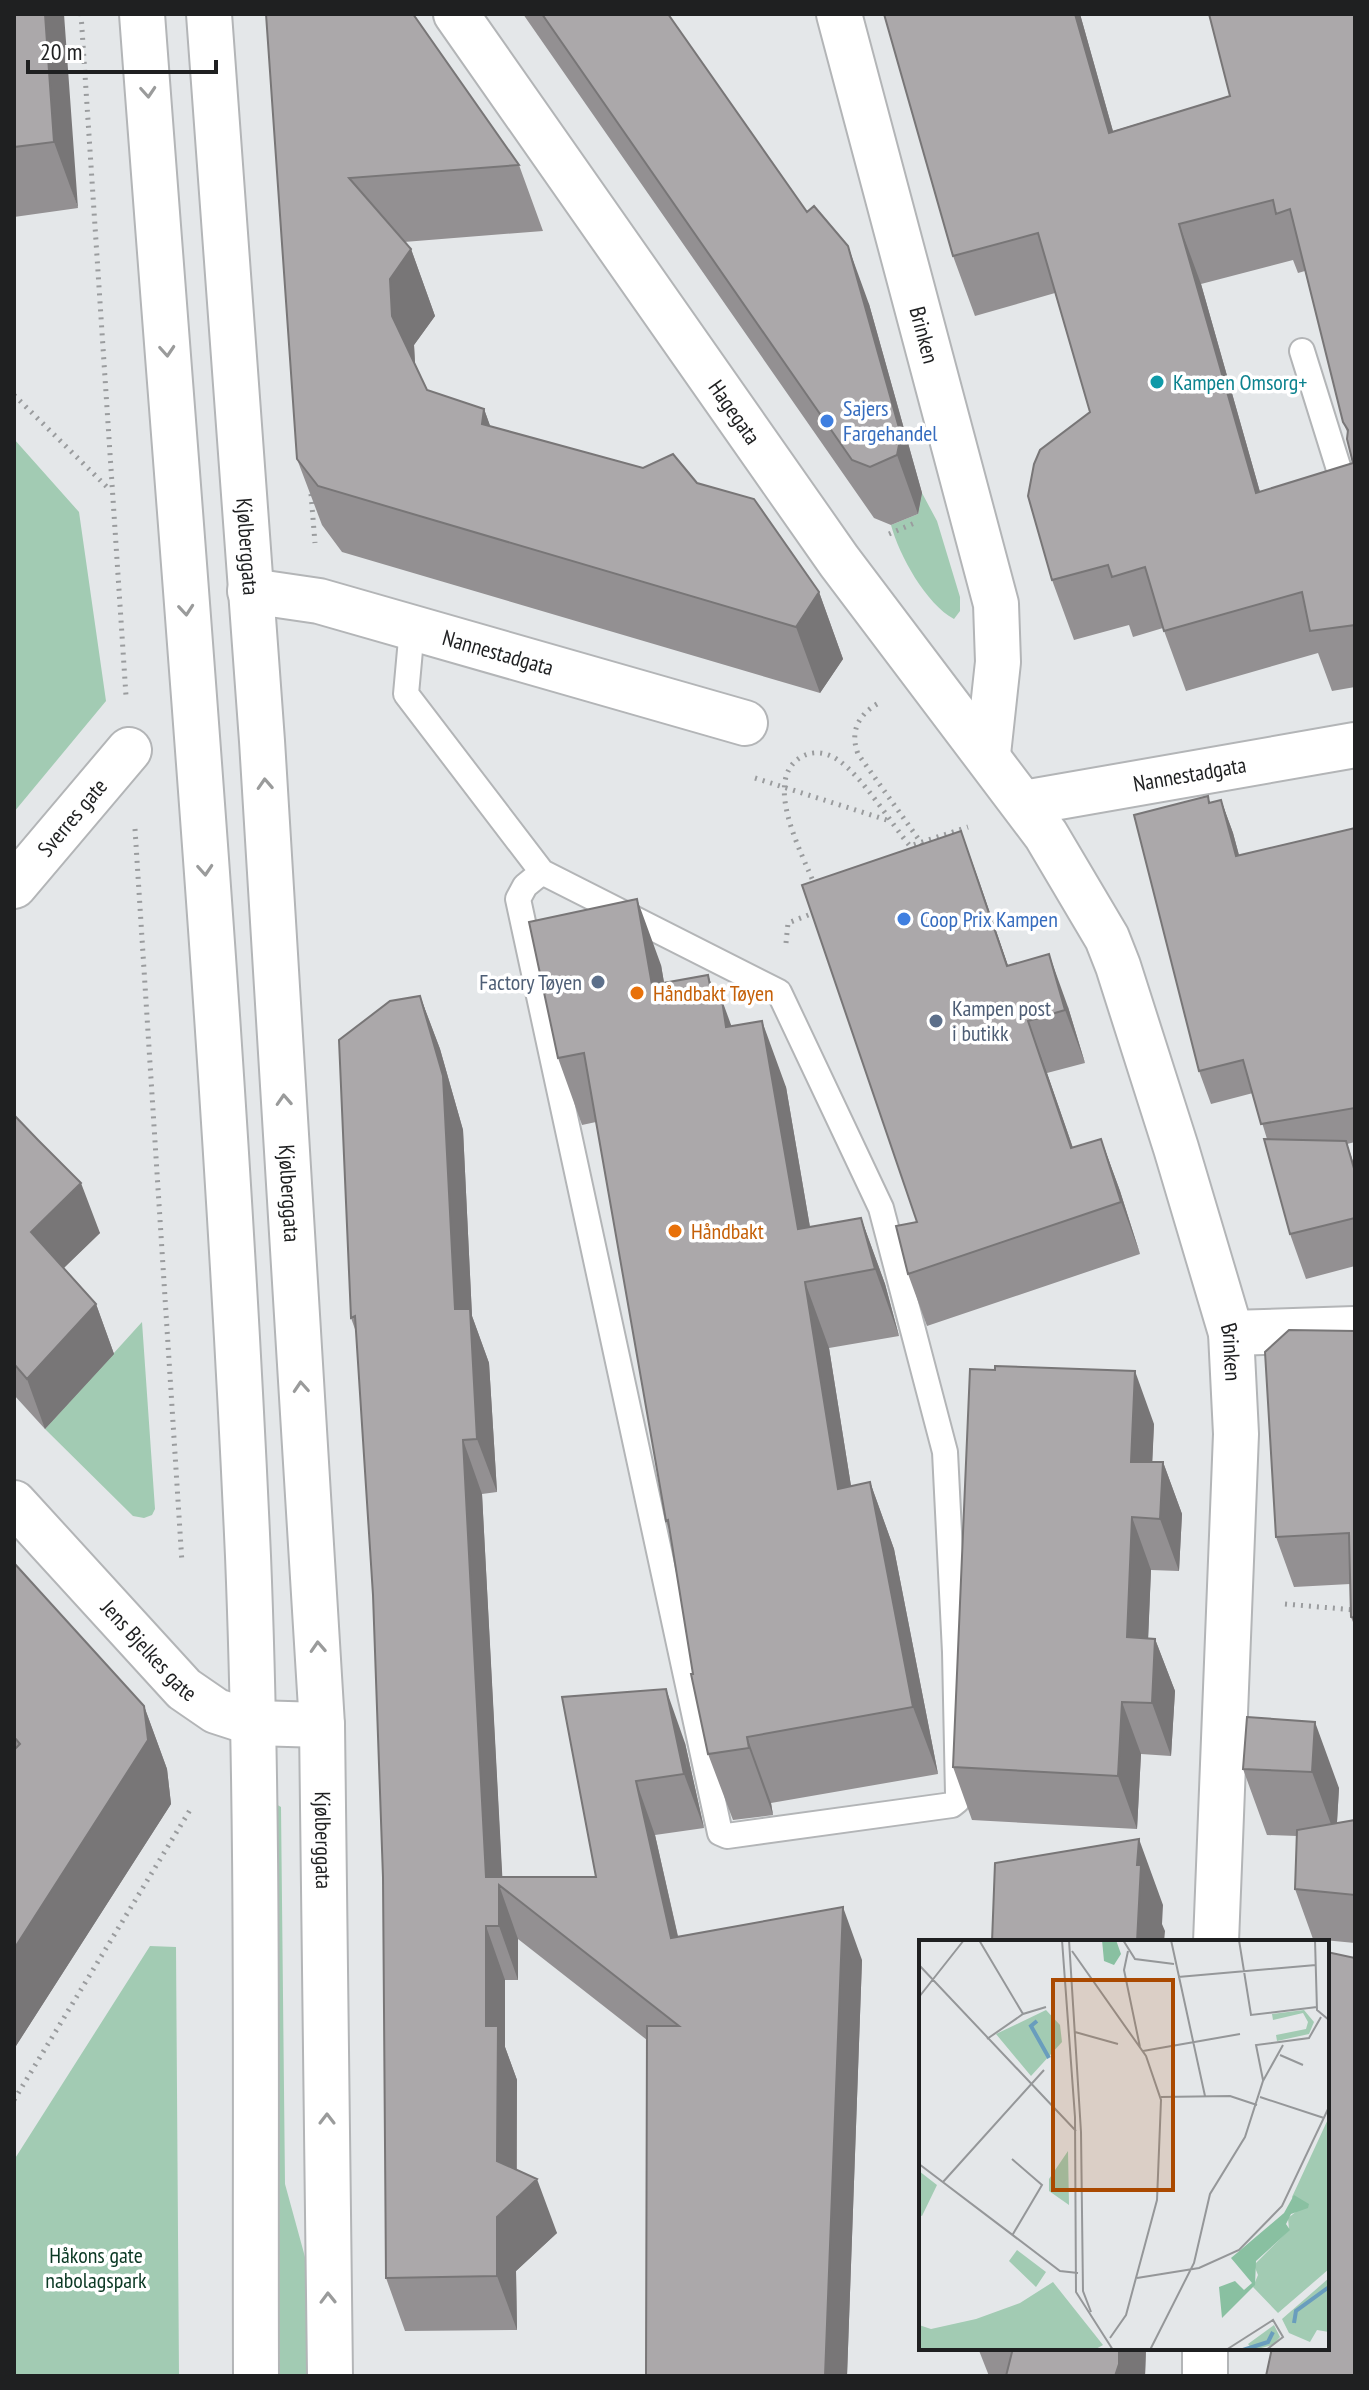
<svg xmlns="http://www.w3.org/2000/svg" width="1369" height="2390" font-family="'PT Sans Narrow',sans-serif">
	<rect width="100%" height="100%" fill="#e4e7e9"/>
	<!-- green -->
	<path fill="#a2cbb3" d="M14 439 79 512 106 701 14 812Z
		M922 493 937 521 960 597V611L954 619C926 604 899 555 891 525L918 514Z
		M142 1322 155 1509 152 1515 144 1518 133 1516 45 1429Z
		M274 1803 281 1807 285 2184 305 2257 308 2284 309 2376H278Z
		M150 1946 176 1947 179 2376H14V2160Z"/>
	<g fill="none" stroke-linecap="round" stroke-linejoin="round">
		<defs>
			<path id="lane" d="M1302 351 1342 479 1351 492 1355 493
				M412 628 406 694 542 872 779 992 881 1208 945 1452 955 1652 958 1794 957 1801 952 1805 727 1836 720 1833 518 899 525 886 542 872"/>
			<g id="street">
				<path id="s1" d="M456 14 839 561 1046 835 1107 938 1118 966 1176 1148 1231 1333 1236 1434 1216 1942"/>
				<path id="s2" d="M839 14 996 604 998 662 988 754"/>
				<path id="s3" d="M250 591 319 601 745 723"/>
				<path id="s4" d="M1024 803 1355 745"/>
				<path id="s5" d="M14 886 129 750"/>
				<path d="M1231 1333 1355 1329"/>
				<path id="s6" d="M14 1503 184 1689 216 1711 253 1723 322 1725"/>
				<path d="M1205 2376V2348"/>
			</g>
			<g id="primary">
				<path d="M142 14C180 528 225 1041 248 1556 259 1829 255 2103 256 2376"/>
				<path id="s7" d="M209 14 262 741 322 1725 330 2376"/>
			</g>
		</defs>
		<!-- lane casing -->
		<use href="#lane" stroke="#b3b5b7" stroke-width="28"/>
		<!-- street casing -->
		<use href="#street" stroke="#b3b5b7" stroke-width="48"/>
		<!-- primary casing -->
		<use href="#primary" stroke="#b3b5b7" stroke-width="48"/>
		<!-- path -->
		<path stroke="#9a9c9e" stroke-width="5" stroke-dasharray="2 6" stroke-linecap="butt" d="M81 14 126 696
			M14 395 110 490
			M311 494 315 543
			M889 534 917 522
			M877 704C857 716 850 733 858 754L922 844
			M755 778 890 821
			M135 829 182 1563
			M815 886C803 855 760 778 803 756 815 750 828 753 838 760 863 777 890 822 910 846L968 827
			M786 943 788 923 816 912
			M1285 1604 1355 1610
			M14 2100 190 1810"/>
		<!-- lane -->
		<use href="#lane" stroke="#fff" stroke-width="24"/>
		<!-- street -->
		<use href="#street" stroke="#fff" stroke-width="44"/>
		<!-- primary -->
		<use href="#primary" stroke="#fff" stroke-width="44"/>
	</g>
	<!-- wall -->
	<path fill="#939092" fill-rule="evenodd" d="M14 14 78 208 14 217Z
		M266 14 519 165 543 231 404 242 411 249 435 316 414 345 415 364 427 390 484 409 490 426 697 483 819 592 843 659 820 693 342 552 322 525 297 459Z
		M523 14H668L869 304 922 493 918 514 891 525 874 518Z
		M884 14H1080L1113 131 1230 96 1355 14V687L1332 691 1318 653 1186 691 1163 628 1133 637 1129 625 1074 640 1052 580 1090 412 1055 293 975 316 953 256ZM1293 260 1298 273 1305 271 1343 422 1348 434 1353 463 1260 492 1201 284Z
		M1208 796 1210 803 1221 800 1233 833 1239 855 1355 828V1142L1347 1144 1355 1167V1266L1306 1279 1290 1234 1267 1139 1253 1093 1211 1104 1199 1071Z
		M961 831 1008 966 1068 1007 1085 1063 1047 1073 1073 1148 1101 1139 1120 1191 1140 1254 927 1326 908 1274 917 1222Z
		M661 965 664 983 718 1001 731 1026 786 1087 810 1227 861 1218 885 1284 899 1336 829 1348 851 1486 870 1482 894 1549 938 1774 771 1803 773 1815 733 1820 708 1754 693 1674 670 1533 666 1521 596 1122 582 1125 558 1058Z
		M420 996 440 1049 463 1130 472 1316 489 1363 497 1492 482 1494 502 1877H596L562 1697 685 1743 704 1828 655 1835 678 1936 862 1960 847 2376H646L647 2040 518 1939V1980H505V2047L517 2080V2170L557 2233 516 2271 517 2330 405 2331 386 2278 383 1877 373 1595 356 1332 351 1318Z
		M14 1115 100 1233 64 1268 96 1304 114 1354 45 1429 14 1395Z
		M1355 1331V1627L1351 1617 1350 1584 1294 1587 1276 1537Z
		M1154 1424 1152 1462H1163L1182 1514 1179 1571 1151 1570 1148 1638 1155 1639 1175 1691 1171 1756 1141 1754 1137 1829 972 1820 953 1767Z
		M14 1563 144 1706 167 1769 171 1804 14 2049Z
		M1247 1717 1339 1788 1337 1823 1355 1820V1943L1313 1939 1295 1889 1297 1836 1267 1835 1243 1769Z
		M978 2348H1146L1145 2376H989Z"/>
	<!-- shaded-wall -->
	<path fill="#787677" d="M45 14H64L78 208 54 142Z
		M1075 14H1080L1130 192 1109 133Z
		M1179 224 1201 284 1277 552 1256 493Z
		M848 246 869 304 922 493 918 514 897 455Z
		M411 249 435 316 414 345 416 382 392 316 390 279Z
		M484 409 508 475 482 424Z
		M819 592 843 659 820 693 796 627Z
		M1221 800 1233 833 1248 889 1236 856Z
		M961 831 980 884 1026 1018 1007 966Z
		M637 899 661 965 676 1051 652 985Z
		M1049 954 1068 1007 1085 1063 1065 1010Z
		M708 975 725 1021 722 1000 746 1066 713 1002Z
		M420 996 440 1049 463 1130 472 1316 489 1363 497 1492 477 1439 455 1309Z
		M762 1021 786 1087 819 1280 798 1229Z
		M1028 1021 1047 1073 1091 1200 1071 1148Z
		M1101 1139 1120 1191 1140 1254 1121 1202Z
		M81 1183 100 1233 49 1282 31 1232Z
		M861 1218 885 1284 899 1336 875 1269Z
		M805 1282 829 1348 862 1555 838 1489Z
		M96 1304 114 1354 45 1429 27 1379Z
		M1135 1371 1154 1424 1150 1514 1131 1462Z
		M463 1440 482 1494 503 1889 499 1885 518 1939V1980L499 1926 486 1877Z
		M1163 1462 1182 1514 1179 1571 1160 1519Z
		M870 1482 894 1549 938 1774 913 1707Z
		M1132 1517 1151 1570 1146 1690 1127 1637Z
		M1155 1639 1175 1691 1171 1756 1152 1703Z
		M666 1689 685 1743 704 1828 684 1774Z
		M1122 1702 1141 1754 1137 1829 1118 1776Z
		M144 1706 167 1769 171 1804 14 2049V1949Z
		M1315 1722 1339 1788 1336 1838 1312 1772Z
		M747 1737 771 1803 773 1815 749 1748Z
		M636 1781 655 1835 690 1991 671 1938Z
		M1139 1839 1163 1905 1162 1924 1165 1931 1164 1942H1137V1865Z
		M843 1907 862 1960 847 2376H825Z
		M486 1926 505 1980V2047L517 2080 516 2199 537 2179 557 2233 516 2271 517 2330 497 2276V2161L486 2026Z
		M1119 2348H1146L1145 2376H1115Z"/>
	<!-- building -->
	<path fill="#aba8aa" stroke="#787677" stroke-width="2" fill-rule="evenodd" d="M14 14H45L54 142 14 147Z
		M266 14H413L519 165 349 178 411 249 390 279 392 316 427 390 484 409 482 424 643 468 673 454 697 483 754 499 819 592 796 627 318 486 297 459Z
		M542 14H668L807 212 814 206 848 246 901 435 897 455 870 467 852 460Z
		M884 14H1075L1109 133 1230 96 1209 14H1355V625L1310 631 1302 592 1164 631 1145 567 1112 577 1108 565 1052 580 1028 496 1034 464 1040 450 1090 412 1038 233 953 256ZM1273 200 1276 214 1290 209 1343 422 1348 430 1347 439 1353 463 1256 493 1179 224Z
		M1208 796 1209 803 1221 800 1236 856 1355 828V1108L1261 1124 1243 1060 1199 1071 1134 815Z
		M961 831 1007 966 1049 954 1065 1010 1028 1021 1071 1148 1101 1139 1121 1202 908 1274 896 1226 917 1222 802 885Z
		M637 899 652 985 708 975 713 1002 722 1000 726 1027 762 1021 798 1229 861 1218 875 1269 805 1282 838 1489 870 1482 913 1707 747 1737 749 1748 708 1754 691 1674H693L668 1520 666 1521 584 1053 558 1058 529 922Z
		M420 996 443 1076 455 1309H470L477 1439 463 1440 486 1877H596L562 1697 666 1689 684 1774 636 1781 671 1938 843 1907 825 2376H646L647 2026H679L499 1885V1926H486V2026H498L497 2161 537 2179 497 2217V2276L386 2278 383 1877 373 1595 355 1316 351 1318 339 1040 390 1001Z
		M14 1115 38 1140 81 1183 31 1232 96 1304 27 1379 14 1364Z
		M1264 1139 1346 1141 1355 1172V1218L1290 1234Z
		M1289 1330 1355 1331V1618L1351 1617 1349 1533 1276 1537 1265 1352Z
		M995 1366 1135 1371 1131 1462H1163L1160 1519 1132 1517 1127 1637 1155 1639 1152 1703 1122 1702 1118 1776 953 1767 970 1369 995 1370Z
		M14 1563 144 1706 148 1740 14 1949V1750L20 1744 14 1737Z
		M1247 1717 1315 1722 1312 1772 1243 1769Z
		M1355 1820V1895L1295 1889 1297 1830Z
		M1139 1839 1137 1865H1141L1137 1942H992L995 1863Z
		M1327 1952 1355 1958V2376H1266L1272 2348H1327Z
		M1013 2348H1119V2364L1115 2376H1006Z"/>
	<!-- one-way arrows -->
	<defs><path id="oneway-chevron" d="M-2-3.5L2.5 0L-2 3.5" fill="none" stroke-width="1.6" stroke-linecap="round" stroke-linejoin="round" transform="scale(2)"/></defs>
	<g stroke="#9a9b9b">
		<use href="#oneway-chevron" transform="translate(148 92) rotate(86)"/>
		<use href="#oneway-chevron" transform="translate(167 351) rotate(86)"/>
		<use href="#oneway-chevron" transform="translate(186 610) rotate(85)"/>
		<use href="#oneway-chevron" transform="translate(265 784) rotate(-93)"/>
		<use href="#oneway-chevron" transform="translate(205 870) rotate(86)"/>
		<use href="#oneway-chevron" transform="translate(284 1100) rotate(-93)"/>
		<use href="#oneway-chevron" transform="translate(301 1387) rotate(-94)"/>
		<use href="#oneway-chevron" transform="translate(318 1647) rotate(-93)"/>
		<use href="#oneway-chevron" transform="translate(327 2119) rotate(-90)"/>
		<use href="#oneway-chevron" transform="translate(328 2298) rotate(-91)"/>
	</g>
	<!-- markers -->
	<circle fill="#0f9aa8" stroke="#fff" stroke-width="3" cx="1157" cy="382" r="8"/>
	<g fill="#3f7fe0" stroke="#fff" stroke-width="3">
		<circle cx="827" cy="421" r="8"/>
		<circle cx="904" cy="919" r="8"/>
	</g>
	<g fill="#5c6f8a" stroke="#fff" stroke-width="3">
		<circle cx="598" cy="982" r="8"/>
		<circle cx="936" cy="1021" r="8"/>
	</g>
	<g fill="#e8710a" stroke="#fff" stroke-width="3">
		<circle cx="637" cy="993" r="8"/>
		<circle cx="675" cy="1231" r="8"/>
	</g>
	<g text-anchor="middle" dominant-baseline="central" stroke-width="7" stroke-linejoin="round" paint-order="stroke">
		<!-- street labels -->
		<g font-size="22" fill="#1f2021" stroke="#fff">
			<text stroke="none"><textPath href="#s2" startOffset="332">Brinken</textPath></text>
			<text stroke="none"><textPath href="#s1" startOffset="486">Hagegata</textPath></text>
			<text stroke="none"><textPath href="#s7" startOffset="534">Kjølberggata</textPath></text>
			<text stroke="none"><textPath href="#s3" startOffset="256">Nannestadgata</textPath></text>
			<text stroke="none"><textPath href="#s4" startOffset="168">Nannestadgata</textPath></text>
			<text stroke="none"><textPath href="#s5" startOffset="90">Sverres gate</textPath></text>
			<text stroke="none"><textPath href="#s7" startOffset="1182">Kjølberggata</textPath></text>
			<text stroke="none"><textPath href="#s1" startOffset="1564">Brinken</textPath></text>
			<text stroke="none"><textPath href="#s6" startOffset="200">Jens Bjelkes gate</textPath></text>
			<text stroke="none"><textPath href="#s7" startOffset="1830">Kjølberggata</textPath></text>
		</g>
		<!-- culture labels -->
		<g font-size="22" fill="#0d838f" stroke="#fff" text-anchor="start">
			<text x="1173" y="382">Kampen Omsorg+</text>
		</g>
		<!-- shop labels -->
		<g font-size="22" fill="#366cbe" stroke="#fff" text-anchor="start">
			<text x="843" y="408">Sajers<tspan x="843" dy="25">Fargehandel</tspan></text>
			<text x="920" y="919">Coop Prix Kampen</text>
		</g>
		<!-- service labels -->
		<g font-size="22" fill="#4e5e75" stroke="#fff" text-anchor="end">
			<text x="582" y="982">Factory Tøyen</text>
			<text x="952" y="1008" text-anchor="start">Kampen post<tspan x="952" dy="25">i butikk</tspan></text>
		</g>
		<!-- food labels -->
		<g font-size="22" fill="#c56008" stroke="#fff" text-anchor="start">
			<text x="653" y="993">Håndbakt Tøyen</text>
			<text x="691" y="1231">Håndbakt</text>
		</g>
		<!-- park labels -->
		<g font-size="22" fill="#0a3823" stroke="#fff">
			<text x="96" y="2255">Håkons gate<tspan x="96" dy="25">nabolagspark</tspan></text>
		</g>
	</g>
	<!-- overview -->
	<g transform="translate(919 1940)">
		<rect width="410" height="410" fill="#e4e7e9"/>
		<path d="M127 70 141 85 143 102 112 136 77 94ZM385 70 395 82 390 94 358 101 357 95 387 89 389 82 384 73 354 80 353 74ZM410 177V329L359 373 334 347 339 335 335 325 370 290 369 278 378 271 373 257ZM149 211 150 265 130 251V239ZM0 231 18 245 3 276 0 275ZM98 310 127 332 117 347 90 321ZM410 338V392L398 390 391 402 370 393 363 379ZM134 342 184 405 175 410H0V385L12 389 57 379 101 363ZM355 385 361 397 354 405 334 410 329 404Z" fill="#a2cbb3"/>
		<path d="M183 0H197L202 14 195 25 185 21ZM375 255 390 264 389 268 372 274 367 284 371 290 337 321 336 345 303 378 300 347 316 341 325 350 333 343 312 318 365 273Z" fill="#89c0a1"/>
		<path fill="none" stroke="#699dbd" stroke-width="4" d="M118 81 112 86 130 118M375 383 377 371 410 347M324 410 349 402 354 392"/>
		<path fill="none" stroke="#959799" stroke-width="2" d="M60 0 104 74M143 0 156 177 157 352 194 410M150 0 162 192 164 351 172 372M204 0 216 19 255 24M252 0 286 156M320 0 332 75 398 67M396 0 398 70 410 80M153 11 227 116 242 160 238 260 207 375 191 398M209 11 205 30 221 107M0 25 157 191M259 37 397 25M0 57 45 0M156 92 199 104M68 99 104 74 127 67M224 111 321 94M361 115 384 125M344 140 337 105 390 98 402 77M242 157 311 156 338 165M341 157 405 178M93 219 123 245 94 294M0 224 141 331 159 333M24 242 125 130M218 338 280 328 320 310 363 266 410 167M231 410 275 323 291 254 326 197 344 141 364 105M307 410 354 380 364 397 347 410"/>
		<path fill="#aa4900" fill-opacity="0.15" stroke="#aa4900" stroke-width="4" d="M134 40H254V250H134Z"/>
		<rect width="410" height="410" fill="none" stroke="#1f2021" stroke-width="4"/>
	</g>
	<!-- border -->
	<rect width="1369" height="2390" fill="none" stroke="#1f2021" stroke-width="32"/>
	<!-- scale -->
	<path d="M28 60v12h188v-12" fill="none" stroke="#1f2021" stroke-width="4"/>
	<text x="40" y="60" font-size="24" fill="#1f2021" stroke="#ffffff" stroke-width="6" paint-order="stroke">20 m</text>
</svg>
